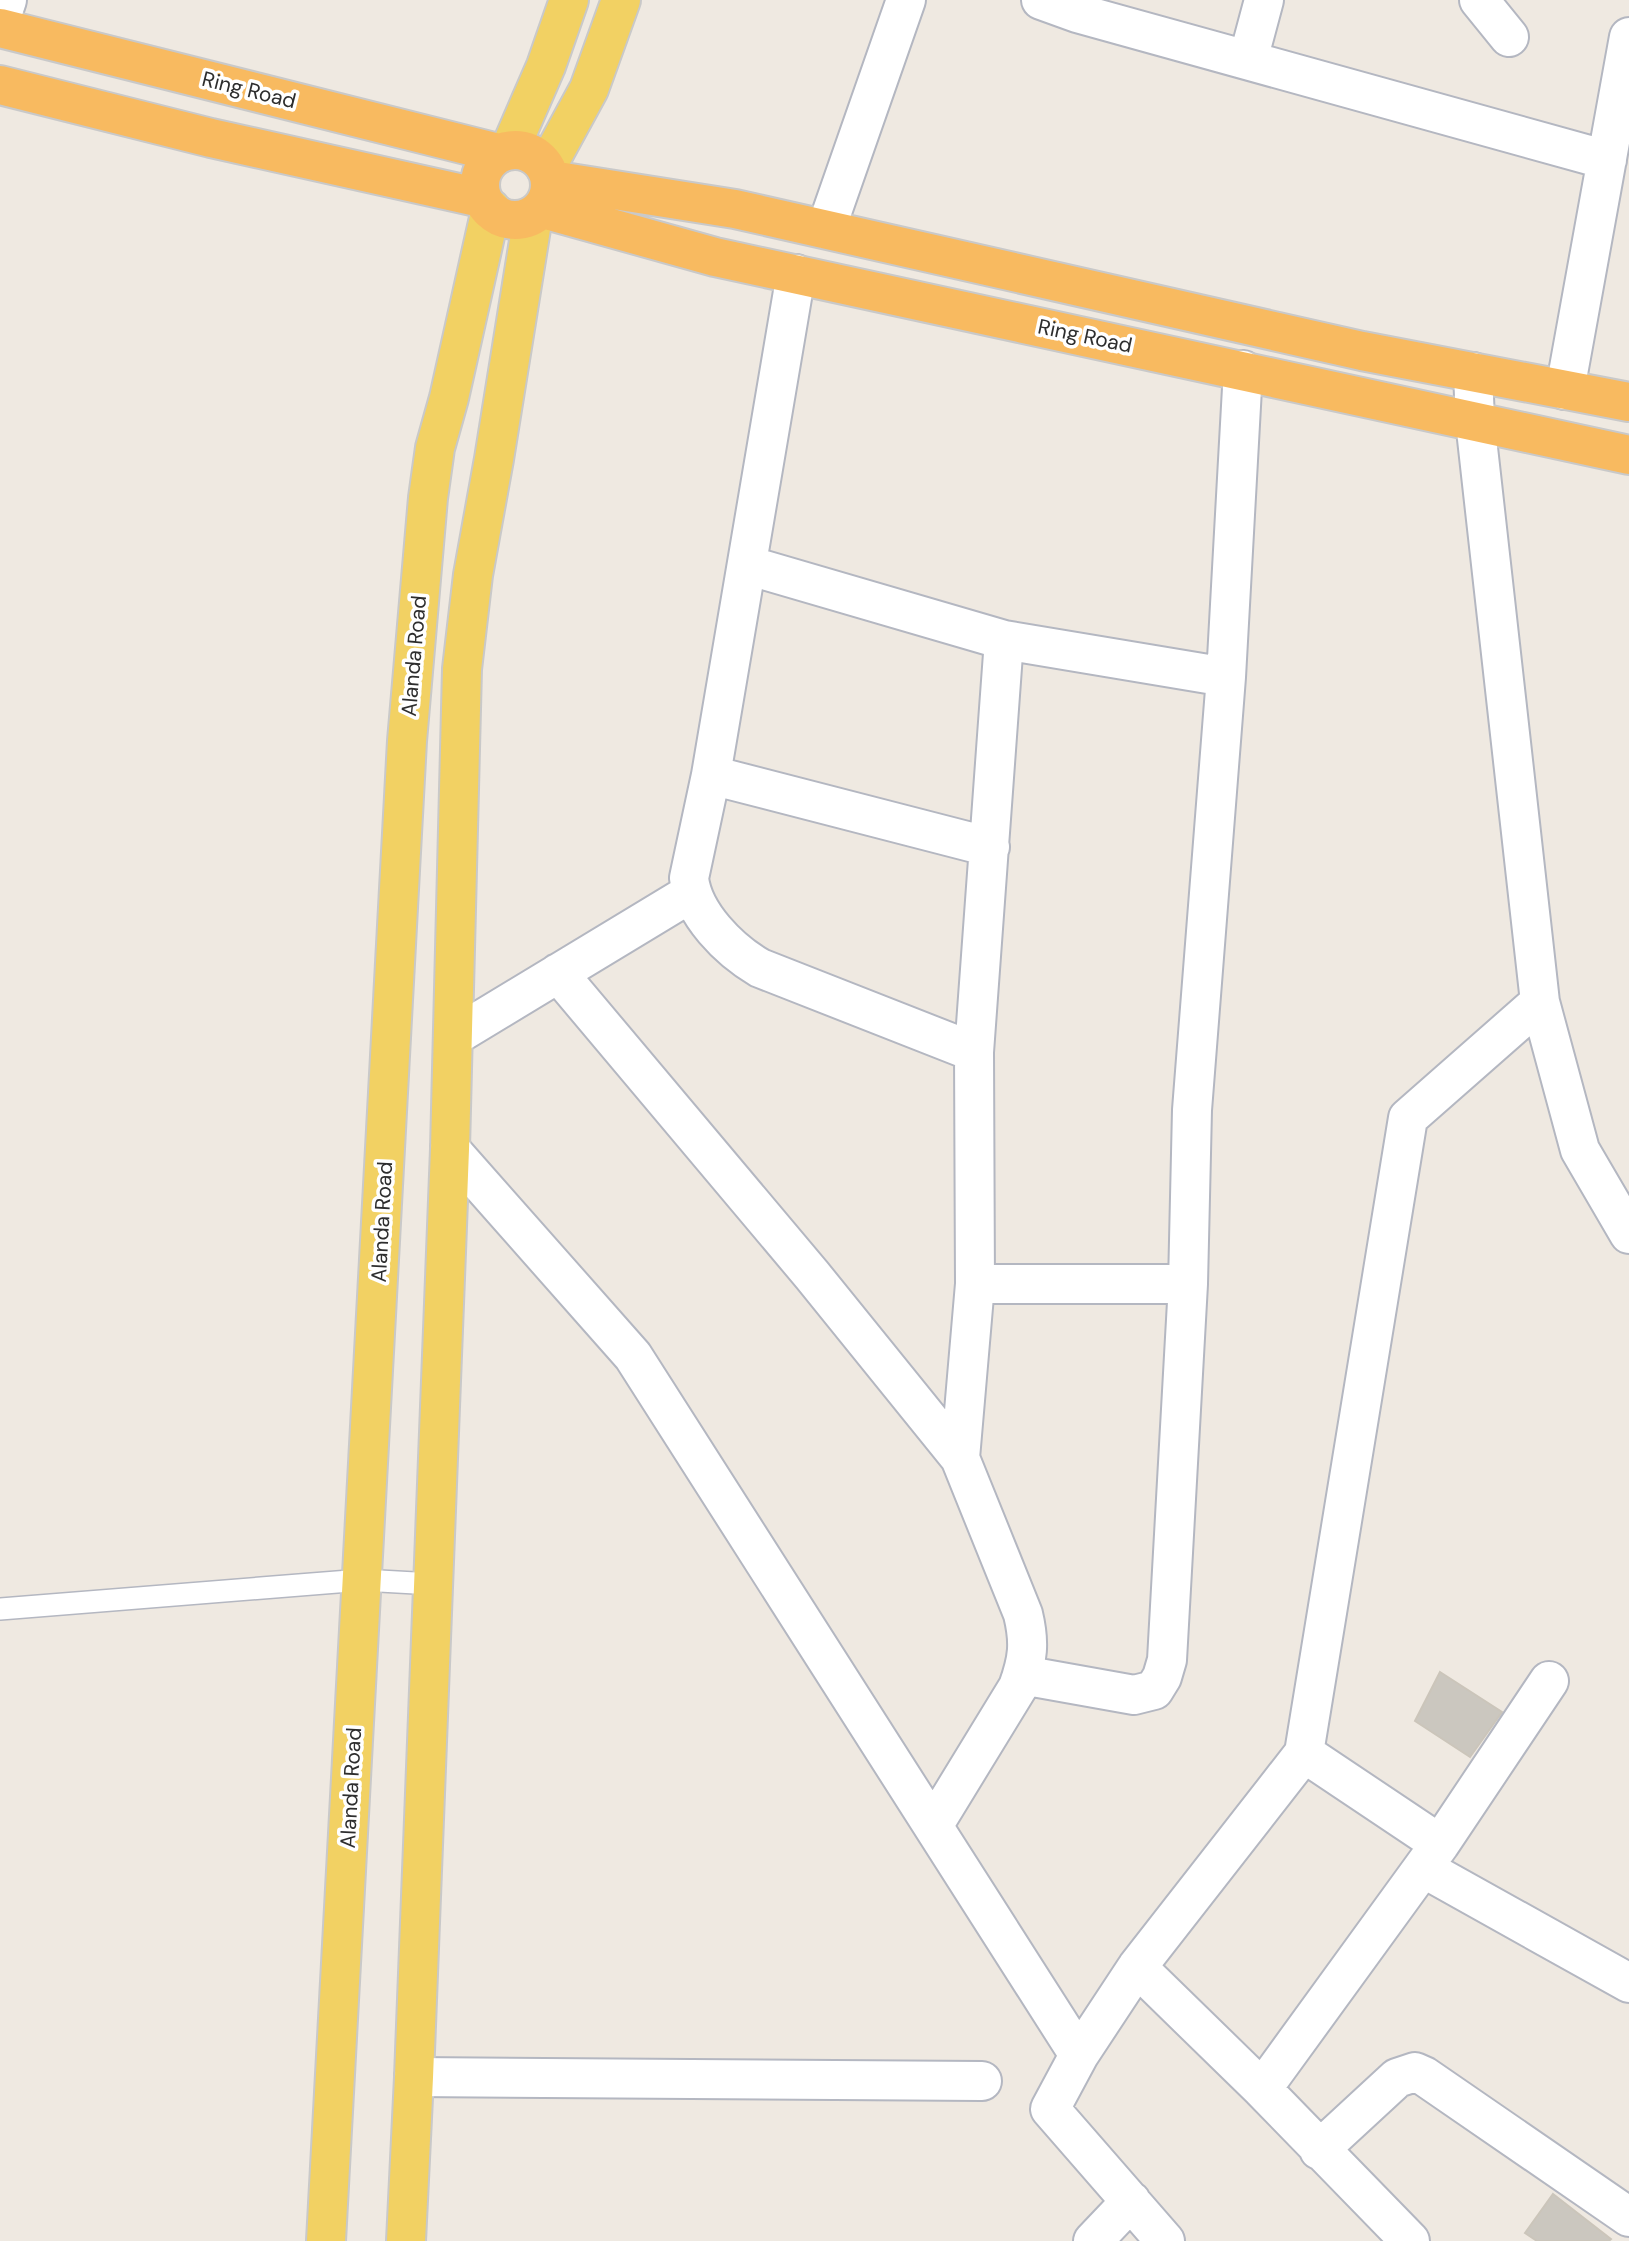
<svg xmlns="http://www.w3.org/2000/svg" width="1629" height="2241" font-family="'DM Sans',sans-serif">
	<rect width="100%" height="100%" fill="#efe9e1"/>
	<!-- building -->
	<path fill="#cbc7bf" stroke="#cbc5ba" stroke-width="2" d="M1440 1672 1502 1712 1470 1757 1415 1721Z
		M1553 2194 1611 2239 1609 2241H1537L1525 2233Z"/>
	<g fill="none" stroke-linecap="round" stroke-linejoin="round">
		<defs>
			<path id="service" d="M0 1609 362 1580 433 1584"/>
			<path id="minor" d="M1041 0 1077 13 1607 160
				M1479 0 1509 37
				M0 21 7 0
				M1248 60 1264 0
				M826 229 906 0
				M796 274 711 775 990 847
				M1473 372 1475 421 1540 1002 1580 1150 1629 1234
				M1565 390 1629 37
				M747 565 1004 640
				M711 775 689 878C693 914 729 950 760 968L974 1052
				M558 973 812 1275 960 1458 1023 1614C1030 1643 1028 1659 1018 1687L933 1826
				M453 1037 691 893
				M450 1149 633 1356 1079 2055 1137 1967 1304 1753 1408 1118 1540 1002
				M975 1284H1188
				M960 1458 975 1284 974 1052 1004 640 1226 677
				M1022 1675 1134 1695 1154 1690 1162 1677 1167 1660 1188 1284 1192 1110 1226 677 1243 370
				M1304 1753 1440 1844
				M1423 1868 1629 1983
				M1137 1967 1262 2089 1410 2241
				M1079 2055 1050 2109 1165 2241
				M414 2077 982 2081
				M1262 2089 1440 1844 1549 1681
				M1319 2150 1397 2078 1415 2072 1424 2076 1629 2217
				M1093 2241 1131 2201"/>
			<path id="primary" d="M510 149 546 66 569 0
				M546 168 589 89 621 0
				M326 2241 407 741 428 498 435 448 449 398 491 209
				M406 2241 414 2077 450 1149 462 669 473 575 494 459 533 216"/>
			<path id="trunk" d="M0 28 498 153
				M0 85 211 138 481 198
				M480 185a35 35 0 1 1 70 0a35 35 0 1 1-70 0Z
				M551 180 735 209 1362 351 1629 402
				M543 209 715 257 1629 455"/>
		</defs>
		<!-- service casing -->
		<use href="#service" stroke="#b4b7c1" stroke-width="24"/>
		<!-- minor casing -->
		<use href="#minor" stroke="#b4b7c1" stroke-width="42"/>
		<!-- primary casing -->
		<use href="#primary" stroke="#c9c9c9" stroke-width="42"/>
		<!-- trunk casing -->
		<use href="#trunk" stroke="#c9c9c9" stroke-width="42"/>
		<!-- service -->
		<use href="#service" stroke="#fff" stroke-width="21"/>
		<!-- minor -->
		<use href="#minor" stroke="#fff" stroke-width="38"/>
		<!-- primary -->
		<use href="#primary" stroke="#f2d163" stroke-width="38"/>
		<!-- trunk -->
		<use href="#trunk" stroke="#f8ba60" stroke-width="38"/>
	</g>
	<g text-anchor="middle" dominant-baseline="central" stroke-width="7" stroke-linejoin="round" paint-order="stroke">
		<!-- street labels -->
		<g font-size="21" fill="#2e2e2e" stroke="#fff">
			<text transform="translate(249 90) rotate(14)">Ring Road</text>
			<text transform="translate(1085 336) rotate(12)">Ring Road</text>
			<text transform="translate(414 656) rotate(-85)">Alanda Road</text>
			<text transform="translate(382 1222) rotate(-87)">Alanda Road</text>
			<text transform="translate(351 1788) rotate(-87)">Alanda Road</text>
		</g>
	</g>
</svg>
